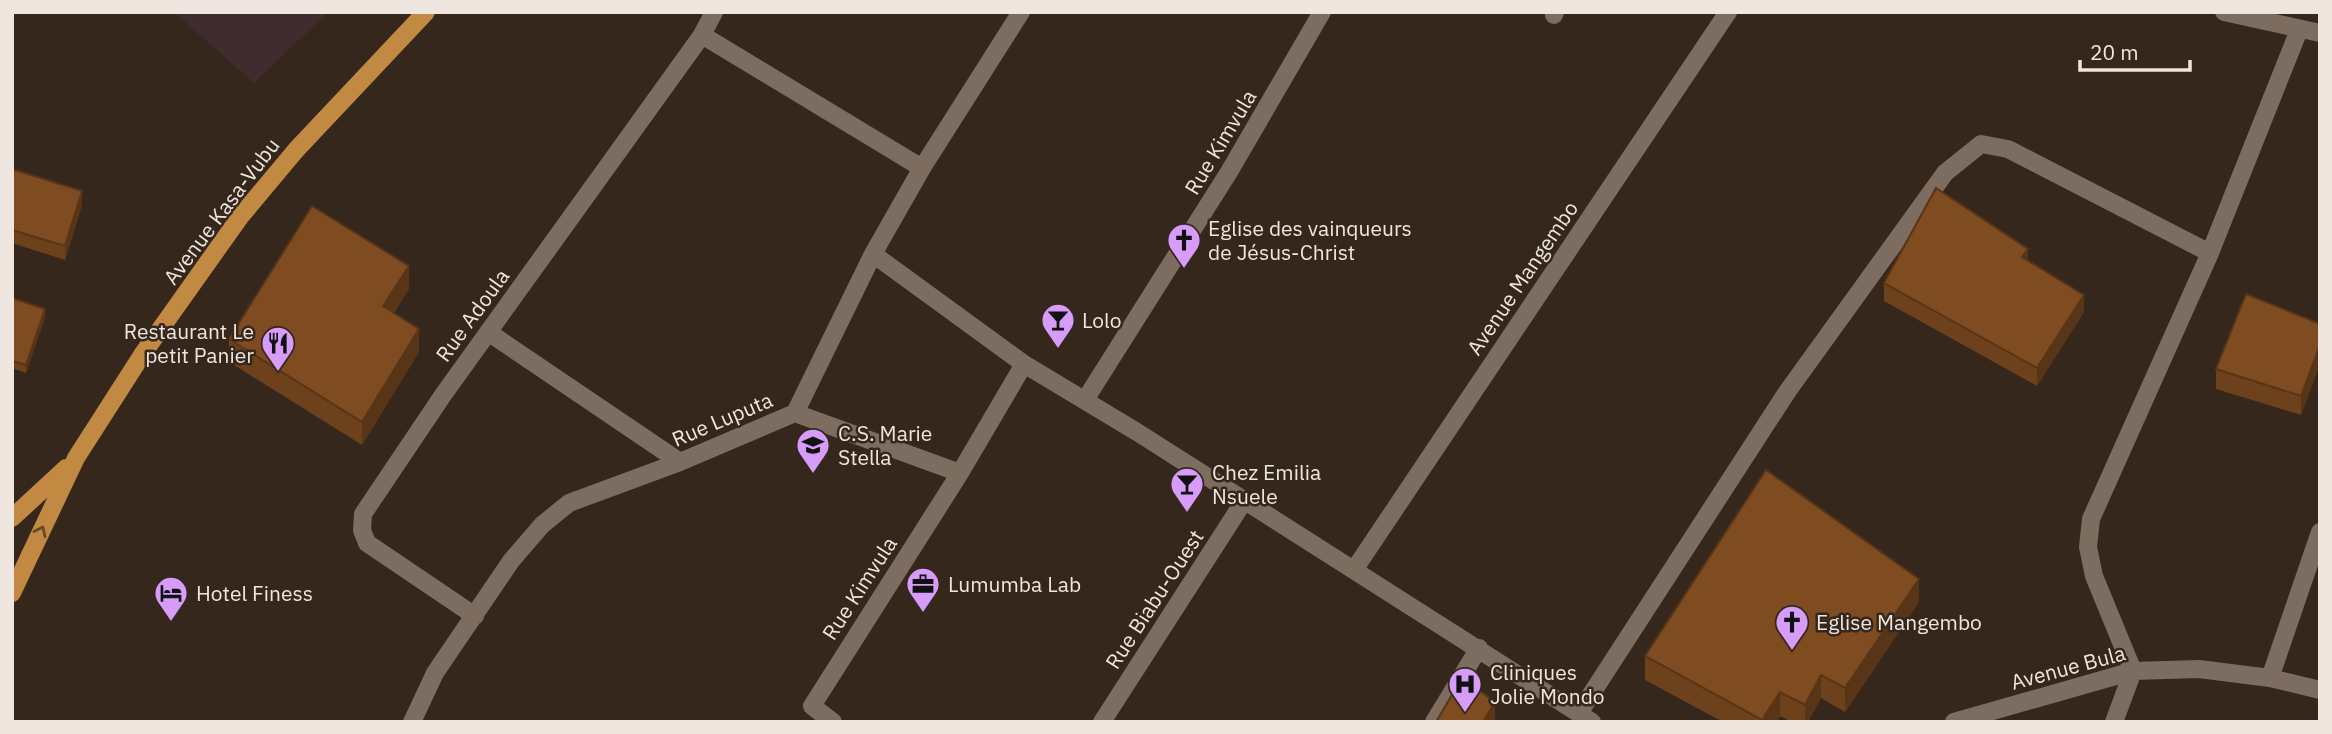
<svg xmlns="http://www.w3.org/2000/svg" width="2332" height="734" font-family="'IBM Plex Sans',sans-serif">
	<rect width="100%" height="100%" fill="#35271c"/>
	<!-- education -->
	<path fill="#402c2e" d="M174 12H328L254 83Z"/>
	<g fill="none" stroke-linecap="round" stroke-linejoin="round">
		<!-- minor -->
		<path stroke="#7d6d61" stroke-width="18" d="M2224 12 2320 33
			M1554 15 1555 12
			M702 35 922 168
			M873 254 1024 364 1137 432 1592 722
			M488 332 680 462
			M1085 400 1229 172 1322 12
			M795 413 960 473
			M1354 570 1728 12
			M475 616 367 543 362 530 363 514 443 395 702 35 714 12
			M2270 678 2320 532
			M1579 713 1787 392 1945 173 1981 144 2008 149 2210 253
			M412 722 435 673 511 561 542 525 569 503 680 462 795 413 873 254 922 168 1021 12
			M833 722 812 706 960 473 1024 364
			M1102 722 1244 501
			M1434 722 1479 648
			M1954 722 2133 671 2199 669 2270 678 2320 690
			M2114 722 2133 671 2094 576 2088 547 2091 519 2210 253 2299 30"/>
		<!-- primary -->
		<path stroke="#c18941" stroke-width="18" d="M12 518 66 468
			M12 593 76 458 142 355 240 217 296 150 426 12"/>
	</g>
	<!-- wall -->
	<path fill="#6c411c" d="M12 169 82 205 65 260 12 243Z
		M2028 261 2084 312 2037 386 1884 301V283Z
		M409 289 394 313 419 352 362 445 229 362V339Z
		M12 298 45 317 26 373 12 368Z
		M2320 324V364L2301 415 2216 389V369Z
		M1919 602 1845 712 1821 698 1808 722H1792L1780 716 1776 722H1723L1645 680V656Z"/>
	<!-- shaded-wall -->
	<path fill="#583516" d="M82 191V205L65 260V246Z
		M2028 249V267L2022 257Z
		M409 266V289L383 329V306Z
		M2084 295V312L2037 386V368Z
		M45 309V317L26 373V365Z
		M419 329V352L362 445V422Z
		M2320 345V364L2301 415V396Z
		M1919 579V602L1845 712V688Z
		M1821 675V698L1808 722H1805V705Z
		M1780 692V716L1776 722H1762V720Z
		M1495 702V722H1483Z"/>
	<!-- building -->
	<path fill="#7e4c20" stroke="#583516" stroke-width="2" d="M12 169 82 191 65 246 12 230Z
		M1936 188 2028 249 2022 257 2084 295 2037 368 1884 283Z
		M312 206 409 266 383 306 419 329 362 422 229 339Z
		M2246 294 2320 324V345L2301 396 2216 369Z
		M12 298 45 309 26 365 12 361Z
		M1766 470 1919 579 1845 688 1821 675 1805 705 1780 692 1762 720 1645 656Z
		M1462 678 1495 702 1483 722H1436Z"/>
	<!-- one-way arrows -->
	<defs><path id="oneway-chevron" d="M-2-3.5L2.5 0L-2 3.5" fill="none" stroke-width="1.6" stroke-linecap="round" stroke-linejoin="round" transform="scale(1.75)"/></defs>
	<use stroke="#664929" href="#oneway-chevron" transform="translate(41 531) rotate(-65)"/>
	<!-- icons -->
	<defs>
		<symbol id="church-pin" viewBox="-11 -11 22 30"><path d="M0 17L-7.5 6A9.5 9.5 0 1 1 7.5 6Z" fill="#d79bf9" stroke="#35271c"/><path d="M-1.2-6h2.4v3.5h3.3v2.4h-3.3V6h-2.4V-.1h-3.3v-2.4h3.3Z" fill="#111"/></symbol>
		<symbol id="bar-pin" viewBox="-11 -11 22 30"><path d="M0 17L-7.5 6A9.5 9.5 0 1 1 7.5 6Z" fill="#d79bf9" stroke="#35271c"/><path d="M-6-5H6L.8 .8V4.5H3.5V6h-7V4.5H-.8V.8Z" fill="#111"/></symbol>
		<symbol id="restaurant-pin" viewBox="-11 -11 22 30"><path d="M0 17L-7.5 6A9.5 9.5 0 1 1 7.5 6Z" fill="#d79bf9" stroke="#35271c"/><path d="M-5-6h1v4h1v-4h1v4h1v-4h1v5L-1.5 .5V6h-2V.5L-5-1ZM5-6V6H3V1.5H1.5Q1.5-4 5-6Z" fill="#111"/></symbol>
		<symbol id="school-pin" viewBox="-11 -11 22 30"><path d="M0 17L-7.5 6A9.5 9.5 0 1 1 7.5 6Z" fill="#d79bf9" stroke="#35271c"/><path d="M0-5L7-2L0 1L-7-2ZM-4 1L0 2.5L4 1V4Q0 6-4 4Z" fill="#111"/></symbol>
		<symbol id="office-pin" viewBox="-11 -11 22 30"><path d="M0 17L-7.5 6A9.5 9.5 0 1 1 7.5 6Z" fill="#d79bf9" stroke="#35271c"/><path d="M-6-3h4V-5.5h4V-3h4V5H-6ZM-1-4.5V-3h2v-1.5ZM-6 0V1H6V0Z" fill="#111"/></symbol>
		<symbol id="hotel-pin" viewBox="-11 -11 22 30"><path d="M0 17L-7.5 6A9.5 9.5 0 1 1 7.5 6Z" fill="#d79bf9" stroke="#35271c"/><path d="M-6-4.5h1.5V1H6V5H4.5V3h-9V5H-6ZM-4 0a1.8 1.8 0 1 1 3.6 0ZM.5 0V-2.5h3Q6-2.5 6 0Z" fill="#111"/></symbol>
		<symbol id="hospital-pin" viewBox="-11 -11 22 30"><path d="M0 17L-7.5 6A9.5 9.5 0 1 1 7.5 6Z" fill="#d79bf9" stroke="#35271c"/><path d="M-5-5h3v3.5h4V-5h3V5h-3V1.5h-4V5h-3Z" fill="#111"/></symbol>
	</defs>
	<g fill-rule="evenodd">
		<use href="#church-pin" x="1165" y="221" width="38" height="52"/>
		<use href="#bar-pin" x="1039" y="301" width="38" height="52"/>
		<use href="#restaurant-pin" x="259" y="324" width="38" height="52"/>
		<use href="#school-pin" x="794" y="426" width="38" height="52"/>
		<use href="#bar-pin" x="1168" y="465" width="38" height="52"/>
		<use href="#office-pin" x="904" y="565" width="38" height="52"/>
		<use href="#hotel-pin" x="152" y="574" width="38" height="52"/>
		<use href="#church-pin" x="1773" y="603" width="38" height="52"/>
		<use href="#hospital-pin" x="1446" y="665" width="38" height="52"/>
	</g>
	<g text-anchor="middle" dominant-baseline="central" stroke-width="5" stroke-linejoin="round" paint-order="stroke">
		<!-- street labels -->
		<g font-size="21" fill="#efe6df" stroke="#35271c">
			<text transform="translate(1220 142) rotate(-59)">Rue Kimvula</text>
			<text transform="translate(221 211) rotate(-53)">Avenue Kasa-Vubu</text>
			<text transform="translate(1522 278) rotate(-56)">Avenue Mangembo</text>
			<text transform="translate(472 315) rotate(-54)">Rue Adoula</text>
			<text transform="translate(722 419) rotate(-23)">Rue Luputa</text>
			<text transform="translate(859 588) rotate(-57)">Rue Kimvula</text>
			<text transform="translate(1154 599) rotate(-57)">Rue Biabu-Ouest</text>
			<text transform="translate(2068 667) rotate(-15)">Avenue Bula</text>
		</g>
		<!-- poi labels -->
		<g font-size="21" fill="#efe6df" stroke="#35271c" text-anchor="start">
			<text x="1208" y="228">Eglise des vainqueurs<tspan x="1208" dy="24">de Jésus-Christ</tspan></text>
			<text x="1082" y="320">Lolo</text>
			<text x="254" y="331" text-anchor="end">Restaurant Le<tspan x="254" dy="24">petit Panier</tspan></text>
			<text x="838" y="433">C.S. Marie<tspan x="838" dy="24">Stella</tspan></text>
			<text x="1212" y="472">Chez Emilia<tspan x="1212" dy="24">Nsuele</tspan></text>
			<text x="948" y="584">Lumumba Lab</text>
			<text x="196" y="593">Hotel Finess</text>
			<text x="1816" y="622">Eglise Mangembo</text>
			<text x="1490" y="672">Cliniques<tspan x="1490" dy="24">Jolie Mondo</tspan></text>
		</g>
	</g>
	<!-- border -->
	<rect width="2332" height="734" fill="none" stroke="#efe6df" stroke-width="28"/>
	<!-- scale -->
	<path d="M2080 60v10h110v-10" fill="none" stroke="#efe6df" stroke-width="3.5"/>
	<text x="2090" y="60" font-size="21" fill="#efe6df" stroke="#35271c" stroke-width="5" paint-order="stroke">20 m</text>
</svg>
